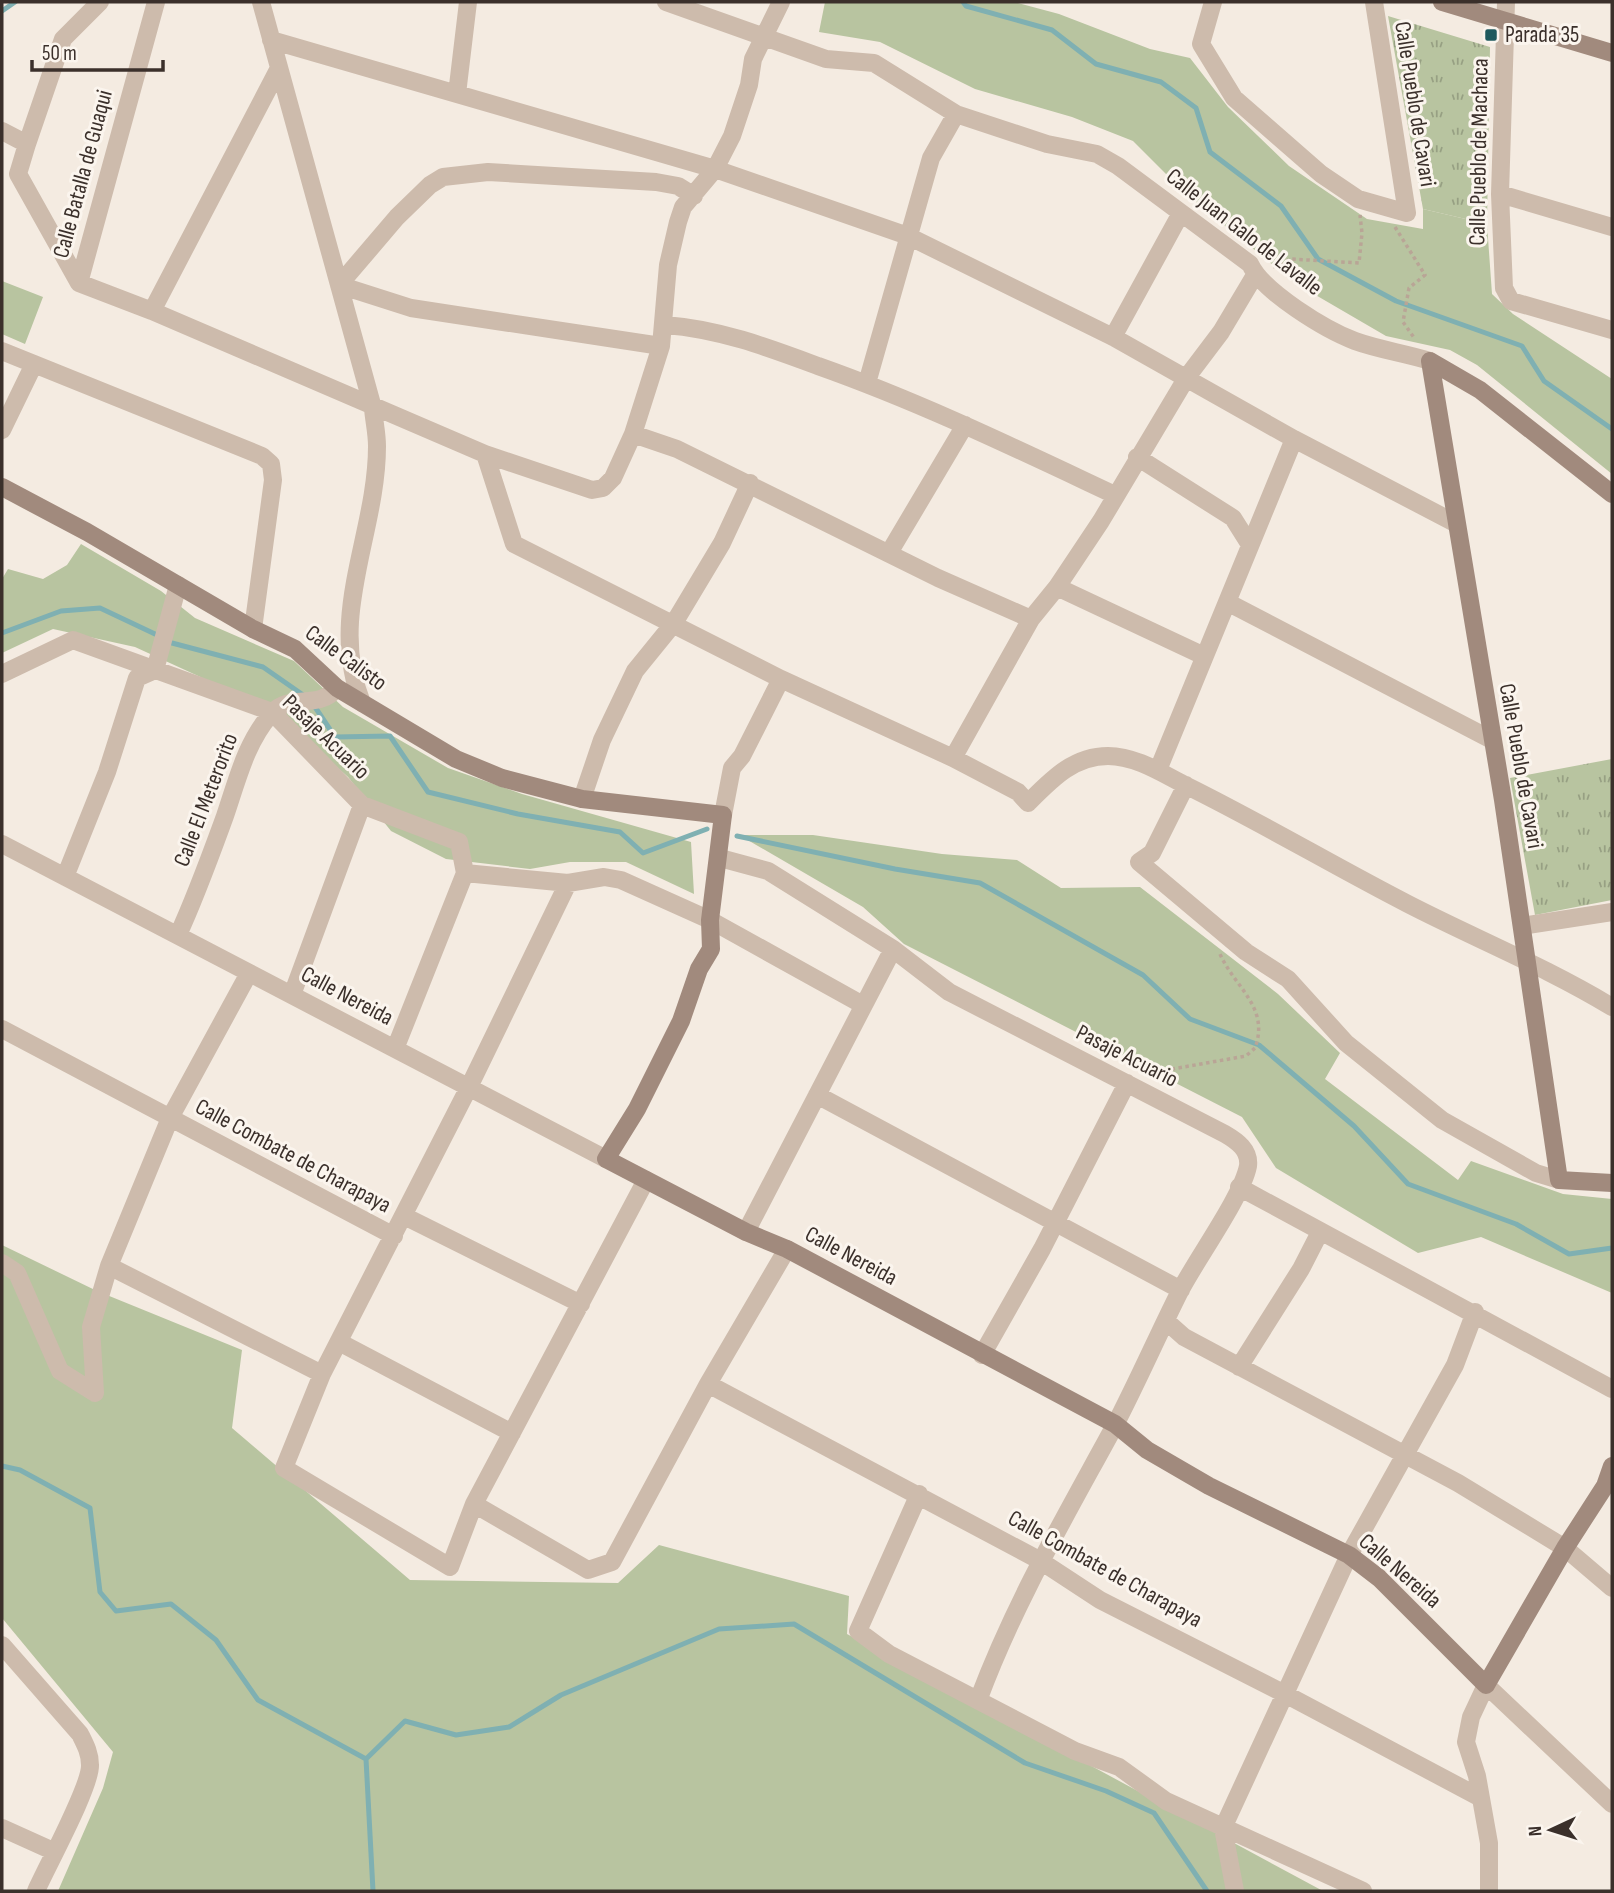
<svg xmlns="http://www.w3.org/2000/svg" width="1614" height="1893" font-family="'Sofia Sans Condensed',sans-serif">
	<defs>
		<pattern id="park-tufts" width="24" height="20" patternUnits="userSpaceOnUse" patternTransform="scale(1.75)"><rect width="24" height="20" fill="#b8c4a0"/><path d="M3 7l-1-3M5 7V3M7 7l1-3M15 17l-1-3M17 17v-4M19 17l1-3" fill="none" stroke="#97a083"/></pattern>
	</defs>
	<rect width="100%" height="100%" fill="#f4ebe1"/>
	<!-- grass -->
	<path fill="#b8c4a0" d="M825 2H1014L1059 14 1150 49 1190 58 1228 107 1289 166 1367 219 1423 229V209L1487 224 1492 294 1513 314 1612 379V474L1477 365 1450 350 1386 336 1295 283 1186 194 1133 141 1072 117 975 89 880 42 819 32Z
		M2 281 43 297 25 344 2 334Z
		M81 544 161 591 195 618 294 661 343 707 448 768 522 794 691 842 694 894 626 862H570L530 869 446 859 391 831 348 777 286 722 233 692 135 647 53 629 2 653V579L8 569 43 579 67 565Z
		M739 835H813L942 854 1017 860 1061 888 1140 887 1278 994 1340 1053 1325 1079 1458 1180 1471 1161 1563 1194 1612 1199V1293L1481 1237 1418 1253 1276 1168 1242 1117 904 944 863 907Z
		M2 1245 97 1291 242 1350 232 1428 410 1580 618 1583 659 1545 849 1596 847 1634 1323 1891H58L103 1788 113 1752 2 1618Z"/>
	<!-- park -->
	<path fill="url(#park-tufts)" d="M1388 16 1490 47 1487 224 1423 209Z
		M1612 759V900L1535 915 1510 778Z"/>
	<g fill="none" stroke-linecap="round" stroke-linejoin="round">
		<!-- stream -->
		<path stroke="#7fb0b2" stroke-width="5" d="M963 2 966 6 1052 30 1096 64 1161 82 1196 108 1210 152 1281 206 1318 259 1396 301 1522 346 1544 381 1612 429
			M2 11 15 2
			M2 633 61 611 100 608 155 634
			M172 643 263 667 306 697
			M313 704 335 737 390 736 428 792 518 814 620 832 643 853 707 829
			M737 836 895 869 980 883 1143 975 1190 1019 1259 1045 1354 1126 1408 1184 1516 1224 1569 1254 1612 1248
			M2 1466 20 1470 90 1508 100 1592 116 1611 171 1604 216 1640 258 1700 366 1759 373 1891
			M366 1759 405 1721 456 1735 509 1727 561 1695 719 1629 794 1624 1025 1763 1106 1791 1154 1813 1207 1891"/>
		<!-- path -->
		<path stroke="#b9a596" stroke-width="3.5" stroke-dasharray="3.5 3.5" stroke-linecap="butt" d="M1395 227 1425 275 1409 288 1403 322 1415 339
			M1273 267 1291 259 1359 263 1362 233 1360 215
			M1144 1074 1246 1056 1255 1048C1270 1007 1235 988 1220 954"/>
		<!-- street -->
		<path stroke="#cdbbac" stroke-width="18" d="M156 2 79 283 152 311 485 454 592 490 603 488 613 478 633 434 661 346 668 265 678 222 683 207 715 169 732 136 749 85 753 59 781 2
			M261 2 373 408C374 421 377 433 377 446 377 534 327 615 362 703
			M666 2 826 59 874 63 956 114 1047 144 1097 154 1118 166 1250 264C1263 292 1326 330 1355 341 1380 350 1405 353 1430 361
			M1213 2 1201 44 1234 98 1321 174 1358 199 1407 213 1374 2
			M1506 2 1500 194 1504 288 1511 301 1612 330
			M271 40 715 169 908 236 1113 337 1294 439 1455 523
			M457 94 468 2
			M2 131 27 144 63 39 100 2
			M27 144 18 174 79 283
			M1500 194 1612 227
			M152 311 278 70
			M665 325C719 329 767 347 818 366 920 402 1017 449 1115 495
			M1113 337 1181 213
			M661 346 411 308 339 285 397 217 430 185 443 177 488 172 656 182 678 186 694 196
			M2 351 262 456 271 464 273 480 253 629
			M867 383 931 158 956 114
			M2 430 34 364
			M633 434 677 449 938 578 1031 619
			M485 454 514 544 781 679 953 758 1018 792 1028 803C1051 780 1073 756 1108 756 1136 756 1163 774 1187 786 1262 823 1334 866 1408 904 1476 939 1546 967 1612 1007
			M1137 457 1233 518 1250 545
			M889 553 965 425
			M1057 587 1204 656
			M1227 602 1492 740
			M155 670 178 585
			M2 674 73 640 272 712 362 805 459 842 465 873
			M953 758 1031 619 1057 587 1101 521 1187 377 1221 332 1255 275
			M1158 770 1294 439
			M1186 785 1152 853 1139 862 1246 952 1288 979 1346 1043 1442 1120 1536 1173 1559 1180
			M582 799 602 740 635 671 674 623 722 543 750 483
			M723 815 732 768 742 756 781 679
			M2 844 606 1159
			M720 858 768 871 893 949 949 992 1225 1134C1237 1141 1250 1150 1248 1166 1242 1197 1195 1261 1179 1293 1157 1337 1137 1383 1114 1427 1065 1517 1015 1602 979 1698
			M465 873 568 883 604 877 621 880 710 920 863 1005
			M65 877 107 772 137 678 155 670
			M568 883 469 1087 322 1374 284 1468 450 1567 474 1504 646 1180
			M1522 926 1612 912
			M178 935C196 896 210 857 225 816 237 781 246 742 271 714 290 692 318 711 337 688
			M292 995 362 805
			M2 1029 394 1236
			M395 1049 465 873
			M817 1095 1181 1290
			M1239 1187 1612 1389
			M404 1216 581 1304
			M746 1232 893 949
			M2 1263 17 1273 60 1371 95 1393
			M109 1266 322 1374
			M1166 1321 1184 1337 1458 1483 1565 1548 1612 1588
			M339 1342 512 1433
			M982 1355 1042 1249 1127 1083
			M1239 1367 1301 1269 1320 1232
			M708 1384 1039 1560 1100 1600 1283 1693 1479 1797
			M95 1393 91 1327 109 1266 170 1118 249 973
			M919 1494 858 1631 889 1654 1075 1751 1119 1767 1166 1801 1363 1891
			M474 1504 588 1570 612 1562 708 1384 787 1249
			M2 1645 80 1734C85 1744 90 1753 90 1765 91 1786 47 1866 36 1891
			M2 1828 53 1851
			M1235 1891 1223 1828 1349 1555 1455 1365 1475 1312
			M1489 1891V1843L1477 1776 1466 1742 1471 1717 1486 1685 1612 1804"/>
		<!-- secondary -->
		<path stroke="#a18a7d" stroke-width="18" d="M1442 2 1612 53
			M1430 361 1503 800 1559 1180 1612 1183
			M1430 361 1480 390 1612 494
			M2 487 87 532 253 629 295 649 337 688 456 759 502 778 582 799 723 815 710 920 711 949 699 969 681 1021 637 1109 606 1159 746 1232 787 1249 1115 1424 1147 1450 1209 1486 1349 1555 1379 1578 1486 1685 1565 1548 1605 1486 1612 1466"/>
	</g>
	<!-- markers -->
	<rect fill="#1f5a5e" stroke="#fbf5ee" stroke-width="2.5" x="1484" y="28" width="14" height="14" rx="3.5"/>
	<g text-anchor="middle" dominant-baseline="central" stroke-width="6" stroke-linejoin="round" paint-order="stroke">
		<!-- poi labels -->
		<g font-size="23" fill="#3b302b" stroke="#fbf5ee" text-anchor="start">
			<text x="1505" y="35">Parada 35</text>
		</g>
		<!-- street labels -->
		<g font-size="23" fill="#3b302b" stroke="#fbf5ee">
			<text transform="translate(1415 104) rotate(81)">Calle Pueblo de Cavari</text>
			<text transform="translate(1479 152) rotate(-89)">Calle Pueblo de Machaca</text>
			<text transform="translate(83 174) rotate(-75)">Calle Batalla de Guaqui</text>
			<text transform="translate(1244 232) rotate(38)">Calle Juan Galo de Lavalle</text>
			<text transform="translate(346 658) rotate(36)">Calle Calisto</text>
			<text transform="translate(326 737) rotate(44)">Pasaje Acuario</text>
			<text transform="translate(1521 766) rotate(80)">Calle Pueblo de Cavari</text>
			<text transform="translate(206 800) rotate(-69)">Calle El Meterorito</text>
			<text transform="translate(347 996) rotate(28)">Calle Nereida</text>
			<text transform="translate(1127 1056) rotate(27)">Pasaje Acuario</text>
			<text transform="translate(293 1156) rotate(28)">Calle Combate de Charapaya</text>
			<text transform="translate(851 1256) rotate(28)">Calle Nereida</text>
			<text transform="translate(1105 1569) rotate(29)">Calle Combate de Charapaya</text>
			<text transform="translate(1400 1571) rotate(41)">Calle Nereida</text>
		</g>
	</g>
	<!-- border -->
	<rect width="1614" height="1893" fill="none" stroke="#3b302b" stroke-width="7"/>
	<!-- north arrow -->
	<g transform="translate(1551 1830) rotate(266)" stroke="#fbf5ee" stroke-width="5" paint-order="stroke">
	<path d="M0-5L12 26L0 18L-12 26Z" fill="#3b302b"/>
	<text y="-10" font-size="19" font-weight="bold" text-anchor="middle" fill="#3b302b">N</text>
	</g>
	<!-- scale -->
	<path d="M32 60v10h131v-10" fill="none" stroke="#3b302b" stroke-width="3.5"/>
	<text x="42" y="60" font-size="21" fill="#3b302b" stroke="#fbf5ee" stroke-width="5" paint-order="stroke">50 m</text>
</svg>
